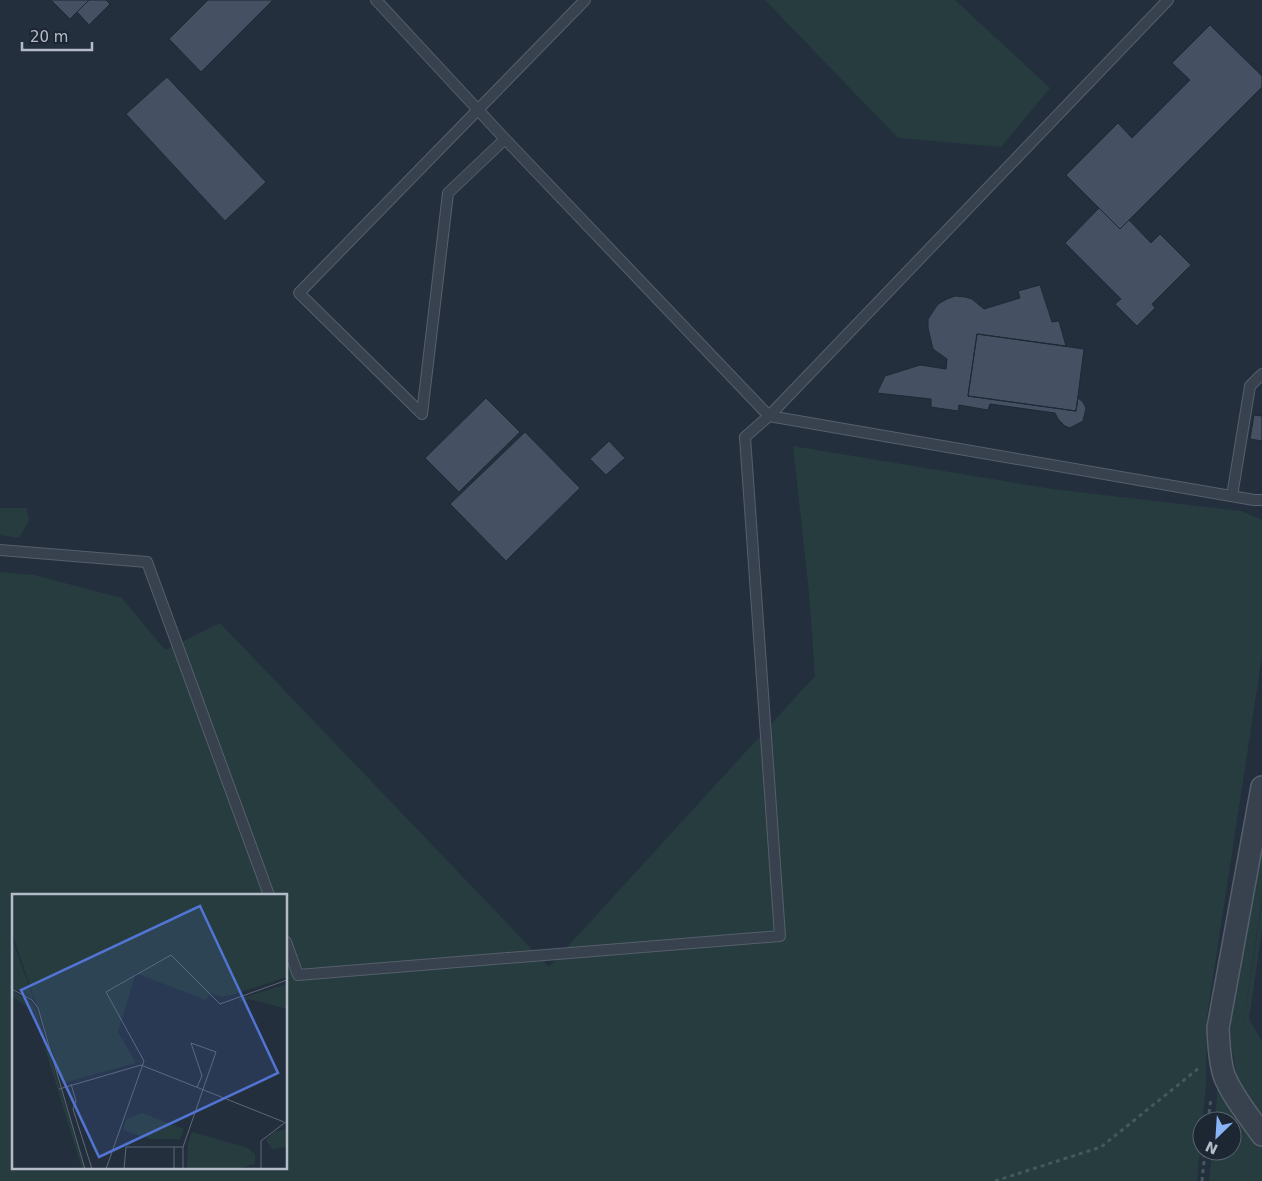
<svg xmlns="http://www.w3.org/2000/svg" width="1262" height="1181" font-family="'DejaVu Sans',sans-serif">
	<rect width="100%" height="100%" fill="#242f3e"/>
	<!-- green -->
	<path fill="#263c3f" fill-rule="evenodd" d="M765 0H955L1050 88 1001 147 898 138Z
		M793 446 1052 489 1241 511 1262 520V656L1207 1017 1206 1085 1197 1181H0V572L34 575 122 598 165 650 220 623 549 967 815 676 809 593ZM14 895H286V1167H14Z
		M0 508H27L29 521 19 538 0 535Z
		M1262 825V898L1241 1039 1262 903V930L1249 1019 1262 1041V1119L1237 1076 1231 1044 1230 1027Z
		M1218 1084 1262 1148V1181H1209L1212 1151H1232V1121H1215Z"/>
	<!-- building -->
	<path fill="#455162" stroke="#1f2835" d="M51 0H89L70 19Z
		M89 0H106L110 4 89 25 77 12Z
		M208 0H273L201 72 169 39Z
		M1210 25 1262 76V87L1120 229 1066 175 1118 123 1132 138 1190 80 1172 63Z
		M167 77 266 182 225 221 126 114Z
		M1099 208 1120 229 1129 220 1151 243 1160 234 1191 265 1152 304 1155 308 1137 326 1115 304 1121 299 1065 243Z
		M1040 285 1052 322 1059 321 1066 346 977 334 968 396 1076 411 1078 398 1083 402 1086 408 1083 421 1070 428 1065 426 1058 419 1055 413 990 404 988 410 959 405 958 411 931 407V399L877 393 885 376 920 365 946 369 947 359 933 349 928 328V319L938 304 947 299 955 296 965 297 972 299 984 309 1020 298 1018 291Z
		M977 334 1084 349 1076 411 968 396Z
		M486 398 520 432 459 492 425 458Z
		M1254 415 1262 416V441L1250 439Z
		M525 432 580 488 506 561 450 504Z
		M609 441 625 458 606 475 590 459Z"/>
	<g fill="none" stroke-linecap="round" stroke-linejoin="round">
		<defs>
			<path id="lane" d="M376 0 505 139 769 416 1254 500H1262
				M505 139 448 193 422 414 299 293 585 0
				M1232 496 1250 386 1262 374
				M0 550 147 562 269 895
				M286 942 298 975 780 936 745 437 769 416 1168 0"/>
			<path id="street" d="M1262 787 1218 1028C1219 1043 1219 1060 1224 1075 1232 1096 1249 1116 1262 1135"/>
		</defs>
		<!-- lane casing -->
		<use href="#lane" stroke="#565f6c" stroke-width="12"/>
		<!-- street casing -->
		<use href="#street" stroke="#565f6c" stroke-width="24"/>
		<!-- path -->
		<path stroke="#44595c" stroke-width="3" stroke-dasharray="4 4" stroke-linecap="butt" d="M1208 1121 1211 1099
			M995 1181 1101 1147 1199 1068
			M1202 1181 1205 1151"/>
		<!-- lane -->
		<use href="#lane" stroke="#38414e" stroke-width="10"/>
		<!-- street -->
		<use href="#street" stroke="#38414e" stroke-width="21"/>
	</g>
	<!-- overview -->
	<g transform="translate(12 894)">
		<rect width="275" height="275" fill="#242f3e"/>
		<path d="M0 0H275V83L223 100 209 103 199 99 193 106 124 79 106 138 124 169 51 189 0 39ZM0 45 22 106 0 93ZM275 90V115L237 105 227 108V105ZM0 96 20 109 24 115 73 275H70L22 118 0 102ZM130 219 172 235 168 245H138L111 236 114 225ZM275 235V253L260 255 254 246 262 238ZM180 238 236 254 243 260V270L224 275H175L176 250Z" fill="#263c3f"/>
		<path fill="none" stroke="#5e6776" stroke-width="1" d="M0 95 20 106 26 114 73 275M59 190 64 207 61 215 80 275M47 195 129 171 272 228M94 275 132 167 94 98 159 61 208 110 275 86M112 275 114 253H171M162 275V253M171 275V253L204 158 179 149 190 182 185 193M249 275V247L275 227"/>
		<path fill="#5274d3" fill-opacity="0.15" stroke="#5274d3" stroke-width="2.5" d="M188 12 266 179 87 263 9 96Z"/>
		<rect width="275" height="275" fill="none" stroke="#b4bcc9" stroke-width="2.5"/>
	</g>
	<!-- north arrow -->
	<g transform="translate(1217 1136) rotate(205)"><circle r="24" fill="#1d2633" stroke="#59626f"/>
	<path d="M0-4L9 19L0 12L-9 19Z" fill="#8ab4f8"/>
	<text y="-8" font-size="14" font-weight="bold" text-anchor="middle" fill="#b4bcc9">N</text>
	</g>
	<!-- scale -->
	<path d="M22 42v8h70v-8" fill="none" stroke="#b4bcc9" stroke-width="2.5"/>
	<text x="30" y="42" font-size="15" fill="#b4bcc9" stroke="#1d2633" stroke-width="4" paint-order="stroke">20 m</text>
</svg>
